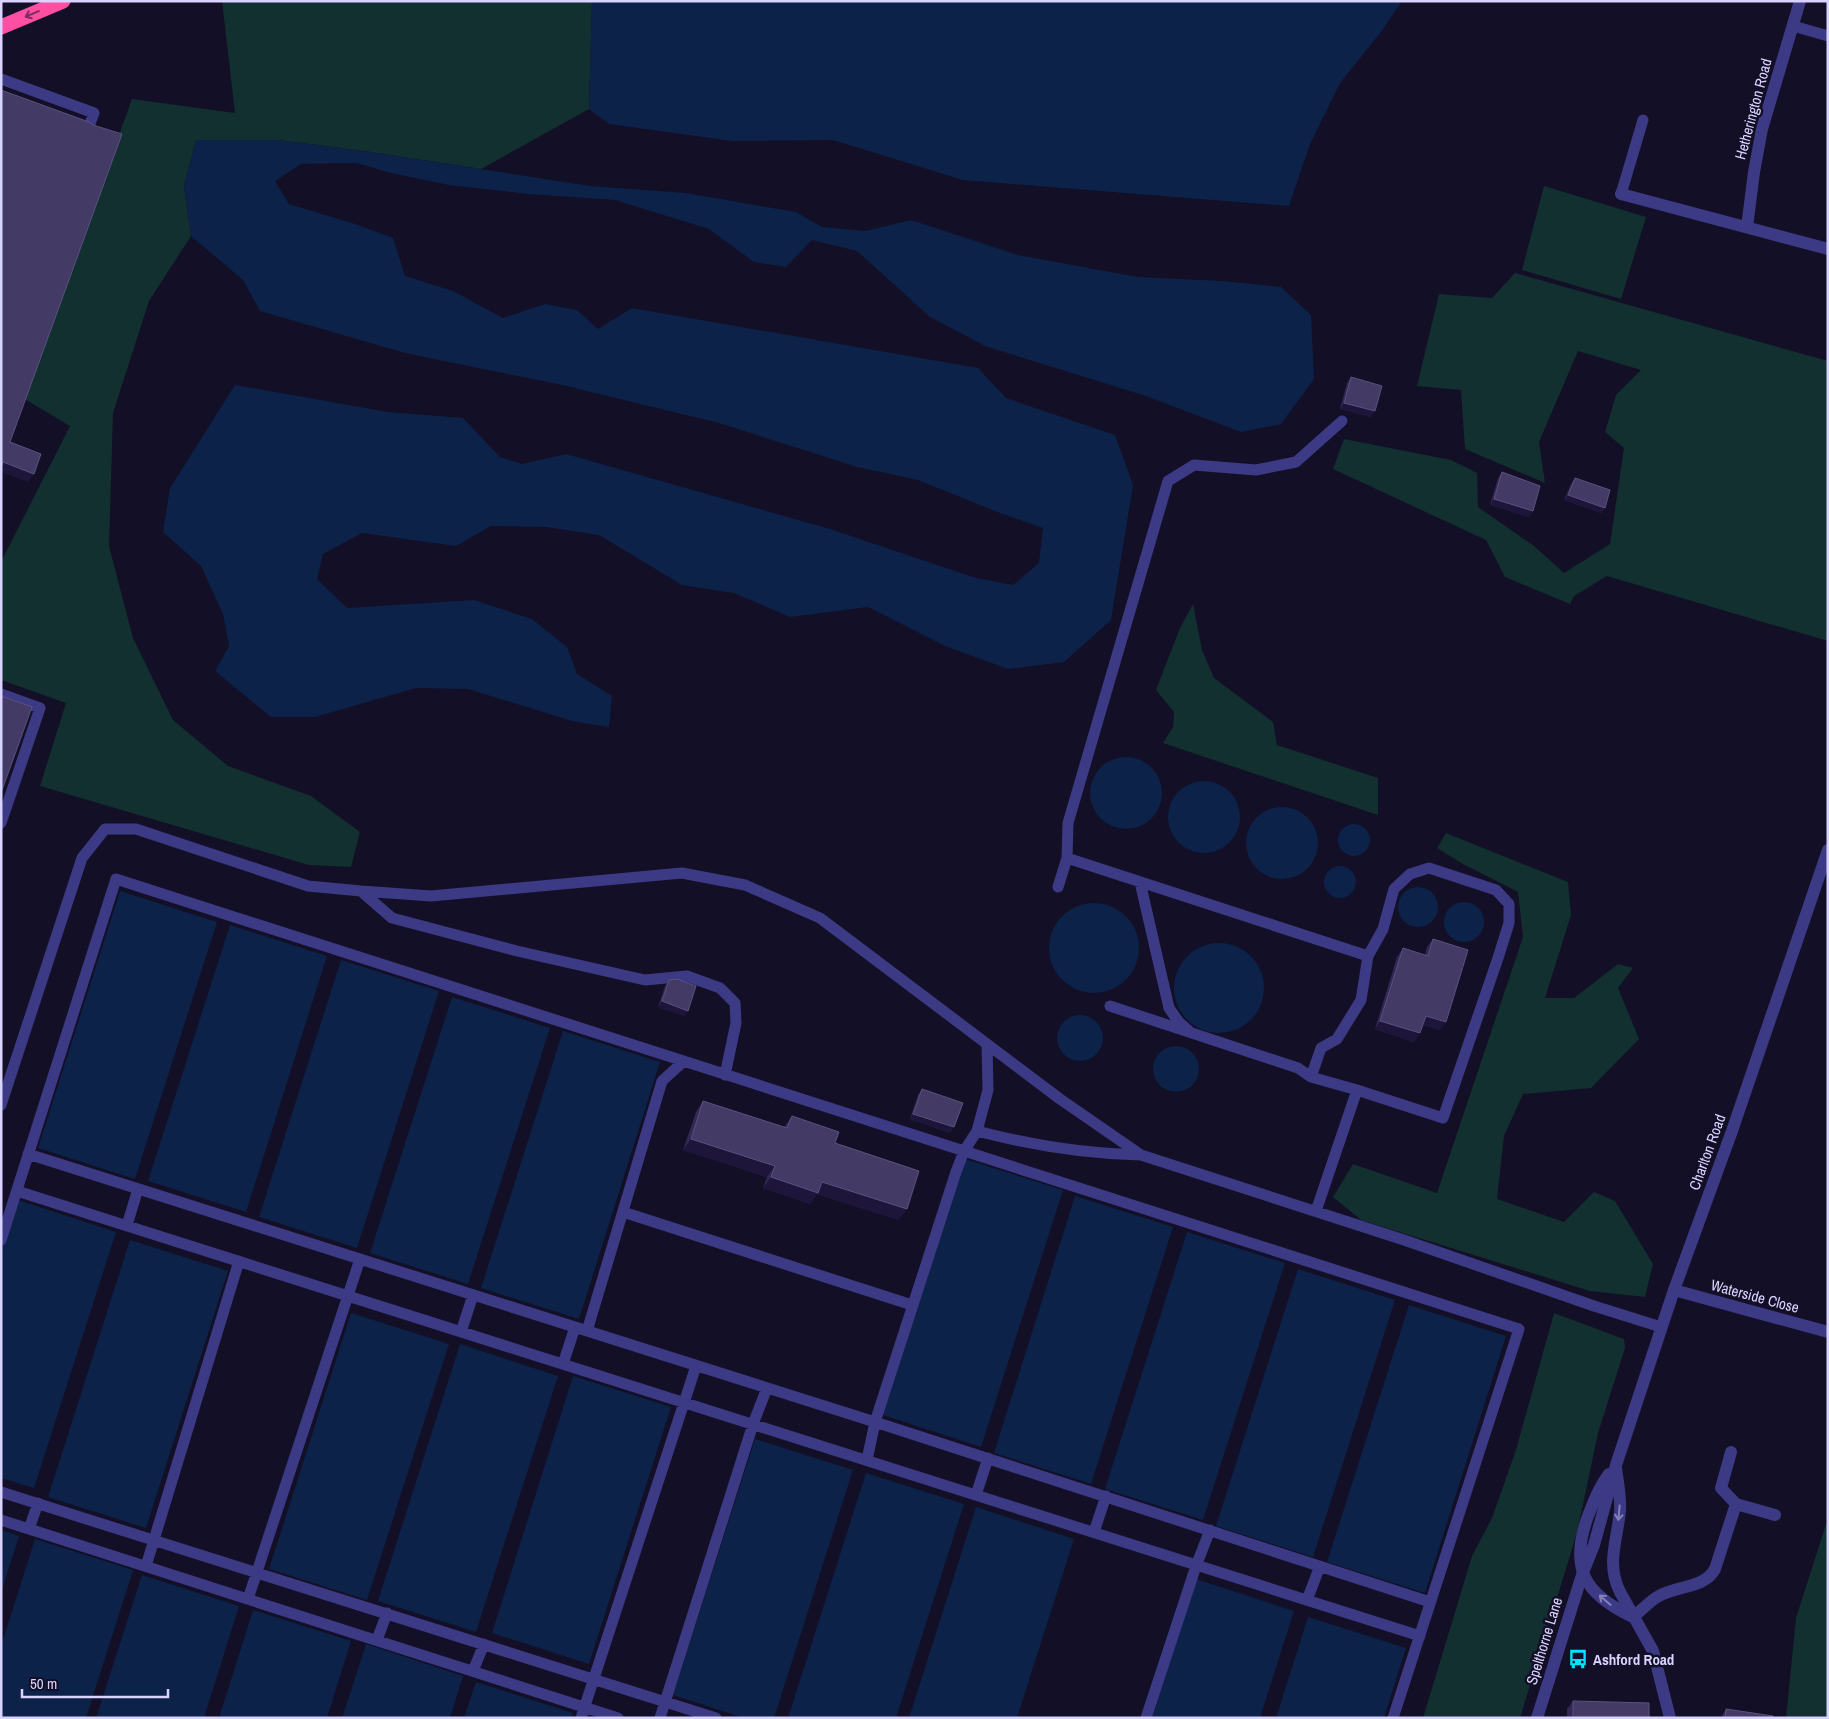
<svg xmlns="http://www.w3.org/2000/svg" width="1829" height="1719" font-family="'Archivo Narrow',sans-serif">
	<rect width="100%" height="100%" fill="#130f26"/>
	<!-- green -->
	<path fill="#12302f" d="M222 1H592L589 109 481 169 364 151 277 140H196L184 186 191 236 149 301 113 413 109 546 133 638 173 720 228 766 311 796 360 832 351 867 309 865 40 786 66 703 1 680V562L70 426 23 398 132 99 235 113Z
		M1544 186 1646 217 1621 299 1522 270Z
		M1515 273 1828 361V641L1607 576 1574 596 1570 604 1505 577 1486 540 1333 469 1344 439 1451 460 1477 473 1478 507 1534 546 1564 573 1610 544 1624 448 1605 432 1616 395 1641 370 1578 351 1539 442 1545 483 1465 449 1461 390 1417 386 1439 294 1492 298Z
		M1193 604 1202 650 1214 678 1273 722 1277 745 1378 778V815L1163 743 1173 727 1174 712 1156 690 1180 628Z
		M1446 833 1568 882 1571 915 1545 998H1574L1618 964 1633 968 1618 988 1639 1039 1591 1088 1523 1094 1504 1136 1497 1199 1564 1222 1594 1192 1615 1201 1653 1264 1645 1297 1590 1291 1361 1220 1333 1197 1353 1164 1437 1193 1523 937 1518 892 1463 864 1437 848Z
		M1554 1313 1624 1339 1625 1348 1598 1433 1577 1533 1520 1718H1423L1472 1556 1492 1518 1516 1450Z
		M1828 1518V1718H1786L1796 1618Z"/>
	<!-- water -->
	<path fill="#0c2248" d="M592 1H1402L1381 32 1340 83 1310 144 1289 206 963 180 833 140 732 141 609 124 589 109Z
		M196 140H277L364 151 590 186 686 193 796 212 822 227 865 231 911 220 1018 255 1138 277 1222 281 1281 287 1311 315 1314 379 1281 424 1241 432 1146 396 985 346 930 317 857 251 812 240 786 267 754 262 709 229 615 200 529 194 449 185 391 173 357 163 301 164 275 181 289 204 355 224 393 238 405 276 453 291 503 318 545 304 577 310 598 329 632 308 978 368 1006 398 1115 435 1133 485 1111 620 1064 662 1008 669 945 646 868 607 790 617 734 593 682 585 599 535 546 527 491 526 456 546 362 533 323 554 317 579 347 608 474 600 532 619 567 647 577 674 612 696 609 727 572 721 468 689 416 688 315 717H271L215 671 229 646 223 614 201 566 163 532 170 488 235 385 388 412 463 418 500 457 522 464 566 454 830 529 976 578 1013 585 1039 563 1043 528 1000 513 918 480 857 467 719 423 562 385 405 353 260 311 243 280 191 236 184 186Z
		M1090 793a36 36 0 1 1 72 0a36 36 0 1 1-72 0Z
		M1168 817a36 36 0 1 1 72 0a36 36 0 1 1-72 0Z
		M1246 843a36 36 0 1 1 72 0a36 36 0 1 1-72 0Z
		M1338 840a16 16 0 1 1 32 0a16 16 0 1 1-32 0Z
		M1324 882a16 16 0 1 1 32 0a16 16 0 1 1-32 0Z
		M1398 907a20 20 0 1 1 40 0a20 20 0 1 1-40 0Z
		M120 891 217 922 135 1179 38 1148Z
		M1444 922a20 20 0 1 1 40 0a20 20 0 1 1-40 0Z
		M1049 948a45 45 0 1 1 90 0a45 45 0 1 1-90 0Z
		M230 925 327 956 246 1212 148 1181Z
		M1174 988a45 45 0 1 1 90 0a45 45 0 1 1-90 0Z
		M341 960 439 991 357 1248 259 1217Z
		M452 997 550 1028 468 1284 370 1253Z
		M1057 1038a23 23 0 1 1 46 0a23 23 0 1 1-46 0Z
		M563 1031 660 1062 579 1319 481 1288Z
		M1153 1069a23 23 0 1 1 46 0a23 23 0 1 1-46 0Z
		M965 1159 1063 1190 981 1447 883 1415Z
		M1075 1196 1173 1227 1091 1484 994 1453Z
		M18 1200 116 1232 34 1488 1 1478V1253Z
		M1187 1232 1285 1263 1203 1520 1105 1489Z
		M130 1240 228 1271 146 1528 48 1497Z
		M1298 1269 1395 1300 1313 1557 1216 1526Z
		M1409 1305 1506 1336 1425 1593 1327 1562Z
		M351 1313 449 1344 367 1600 269 1569Z
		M460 1344 558 1376 476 1632 378 1601Z
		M573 1376 671 1407 589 1664 492 1633Z
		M755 1439 853 1470 774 1718H744L673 1695Z
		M866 1473 964 1504 896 1718H788Z
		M976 1507 1074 1539 1017 1718H909Z
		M1 1530 19 1536 1 1593Z
		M35 1539 133 1570 86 1718H1V1646Z
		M142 1575 239 1606 204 1718H96Z
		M1196 1579 1294 1611 1260 1718H1152Z
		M253 1610 351 1641 327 1718H219Z
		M1308 1617 1406 1648 1384 1718H1276Z
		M366 1644 463 1676 450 1718H342Z
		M476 1682 573 1713 572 1718H464Z"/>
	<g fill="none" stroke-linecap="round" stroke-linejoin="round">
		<!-- service -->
		<path stroke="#3d3a85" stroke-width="11" d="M1793 26 1828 36
			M1 79 94 113 89 126
			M1621 194 1643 120
			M1342 421 1296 462 1256 470 1194 465 1168 481 1068 823 1067 858 1368 956 1361 1000 1337 1039 1321 1048 1311 1077 1357 1090
			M1 694 40 708 1 823
			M1140 882 1169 1008 1178 1021 1189 1031
			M1058 887 1067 858
			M361 891 392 918 517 951 645 980 687 976 720 988 735 1003 736 1023 725 1075
			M1110 1006 1298 1068 1311 1077
			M1 1105 82 858 105 829H136L308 886 361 891 431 896 682 873 745 885 820 918 1060 1099 1141 1155 1404 1240 1594 1306 1661 1327
			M977 1131C1031 1145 1086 1154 1141 1155
			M28 1154 875 1422 1430 1602
			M17 1191 1420 1636
			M1316 1211 1357 1090 1443 1118 1498 958 1509 923V904L1496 890 1429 868 1410 874 1394 889 1383 929 1368 956
			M623 1212 912 1305
			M127 1225 138 1189
			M1 1240 116 879 1519 1329 1393 1718
			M587 1331 662 1081 684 1061
			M461 1332 473 1295
			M563 1364 575 1327
			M867 1460 875 1422 956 1172 964 1151 977 1131 988 1090 987 1044
			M1 1492 716 1718
			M976 1495 988 1458
			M1 1520 618 1718
			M29 1529 38 1503
			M1094 1532 1106 1496
			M146 1566 239 1261
			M248 1599 360 1259
			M1307 1600 1320 1566
			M377 1640 387 1613
			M473 1671 484 1644
			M581 1718 696 1366
			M660 1718 753 1424 767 1388
			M1146 1718 1196 1566 1210 1530"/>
		<!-- minor -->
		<path stroke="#3d3a85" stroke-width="12" d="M1621 194 1828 249
			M1747 227 1754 172 1762 129 1800 1
			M1674 1290 1828 1332
			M1736 1504 1775 1515
			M1633 1617C1641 1611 1649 1602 1657 1597 1677 1585 1704 1589 1715 1569L1736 1504 1721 1488 1731 1452
			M1537 1718 1582 1575"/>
		<!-- tertiary -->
		<path stroke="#3d3a85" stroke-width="12" d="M1616 1468C1618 1483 1621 1497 1620 1511 1617 1541 1606 1564 1620 1592L1653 1651 1670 1718
			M1609 1474C1599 1487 1594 1501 1588 1516 1569 1568 1584 1594 1633 1617
			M1582 1575 1594 1545 1616 1465 1674 1290 1732 1131 1828 850"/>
		<!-- motorway -->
		<path stroke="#ff4fa3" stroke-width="15" d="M1 27 63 1"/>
	</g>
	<!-- wall -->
	<path fill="#312854" d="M1351 377 1371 417 1340 409 1347 383Z
		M1502 472 1529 517 1490 505 1498 478Z
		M1575 478 1605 508 1601 513 1564 500 1571 484Z
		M1433 939 1440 1030 1423 1025 1414 1042 1375 1029 1397 957 1403 948 1425 955 1427 947Z
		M669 980 688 1011 684 1016 658 1007 665 986Z
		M922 1089 950 1133 910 1119 918 1095Z
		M703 1101 784 1127 792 1116 835 1143 899 1220 817 1194 810 1204 763 1188 767 1177 683 1150 696 1112Z
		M1573 1701 1649 1718H1567V1709Z
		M1726 1709 1773 1718H1720Z"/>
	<!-- shaded-wall -->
	<path fill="#1d163a" d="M1344 403 1375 411 1371 417 1340 409Z
		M3 462 34 474 28 482 1 472V465Z
		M1568 495 1605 508 1601 513 1564 500Z
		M1494 499 1533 511 1529 517 1490 505Z
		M662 1001 688 1011 684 1016 658 1007Z
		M1426 1016 1446 1022 1440 1030 1420 1024Z
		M1380 1021 1420 1033 1414 1042 1375 1029Z
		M913 1114 954 1127 950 1133 910 1119Z
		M691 1139 775 1166 767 1177 683 1150Z
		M771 1177 822 1182 907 1209 899 1220 817 1194 810 1204 763 1188Z"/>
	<!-- building -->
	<path fill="#433a66" stroke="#5a527e" d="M1 90 89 122 93 125 122 134 10 442 41 454 34 474 3 462 1 467Z
		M1351 377 1382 386 1375 411 1344 403Z
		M1502 472 1540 486 1533 511 1494 499Z
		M1575 478 1610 490 1605 508 1568 495Z
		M1 696 32 707 1 793Z
		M1433 939 1468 950 1446 1022 1426 1016 1420 1033 1380 1021 1403 948 1428 956Z
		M677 979 696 986 688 1011 662 1001 669 980Z
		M922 1089 963 1103 954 1127 913 1114Z
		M703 1101 787 1128 792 1116 839 1132 835 1143 919 1171 907 1209 822 1182 818 1193 771 1177 775 1166 691 1139Z
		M1573 1701 1649 1703V1718H1573Z
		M1726 1709 1773 1716V1718H1725Z"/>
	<!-- one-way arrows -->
	<defs><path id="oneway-shaft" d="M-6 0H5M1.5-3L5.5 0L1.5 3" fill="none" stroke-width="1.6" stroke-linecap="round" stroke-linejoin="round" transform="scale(1.25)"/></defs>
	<use stroke="#7d2c5e" href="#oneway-shaft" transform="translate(32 14) rotate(157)"/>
	<g stroke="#837fbc">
		<use href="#oneway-shaft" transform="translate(1619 1513) rotate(95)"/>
		<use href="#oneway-shaft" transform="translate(1605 1600) rotate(-139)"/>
	</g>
	<!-- icons -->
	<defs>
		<symbol id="bus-bare" viewBox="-9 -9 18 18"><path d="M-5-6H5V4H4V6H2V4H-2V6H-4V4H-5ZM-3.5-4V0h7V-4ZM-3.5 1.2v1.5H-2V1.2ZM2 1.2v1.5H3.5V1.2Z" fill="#00e5ff" stroke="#130f26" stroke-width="2.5" paint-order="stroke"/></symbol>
	</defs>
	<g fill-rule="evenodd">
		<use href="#bus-bare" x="1564" y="1645" width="28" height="28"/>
	</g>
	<g text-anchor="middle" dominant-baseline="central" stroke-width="5" stroke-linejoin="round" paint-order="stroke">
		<!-- street labels -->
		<g font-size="15" fill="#d9d4ff" stroke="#130f26">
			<text transform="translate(1753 109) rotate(-75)">Hetherington Road</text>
			<text transform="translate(1707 1152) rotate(-70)">Charlton Road</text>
			<text transform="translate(1755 1296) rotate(15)">Waterside Close</text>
			<text transform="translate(1544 1641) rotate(-73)">Spelthorne Lane</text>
		</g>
		<!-- poi labels -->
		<g font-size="15" font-weight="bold" fill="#d9d4ff" stroke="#130f26" text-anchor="start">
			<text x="1593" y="1659">Ashford Road</text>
		</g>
	</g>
	<!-- border -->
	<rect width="1829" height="1719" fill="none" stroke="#d9d4ff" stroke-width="5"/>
	<!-- scale -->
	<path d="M22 1689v8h146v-8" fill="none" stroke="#d9d4ff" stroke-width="2.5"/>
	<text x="30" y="1689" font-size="15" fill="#d9d4ff" stroke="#130f26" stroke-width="4" paint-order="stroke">50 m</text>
</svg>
